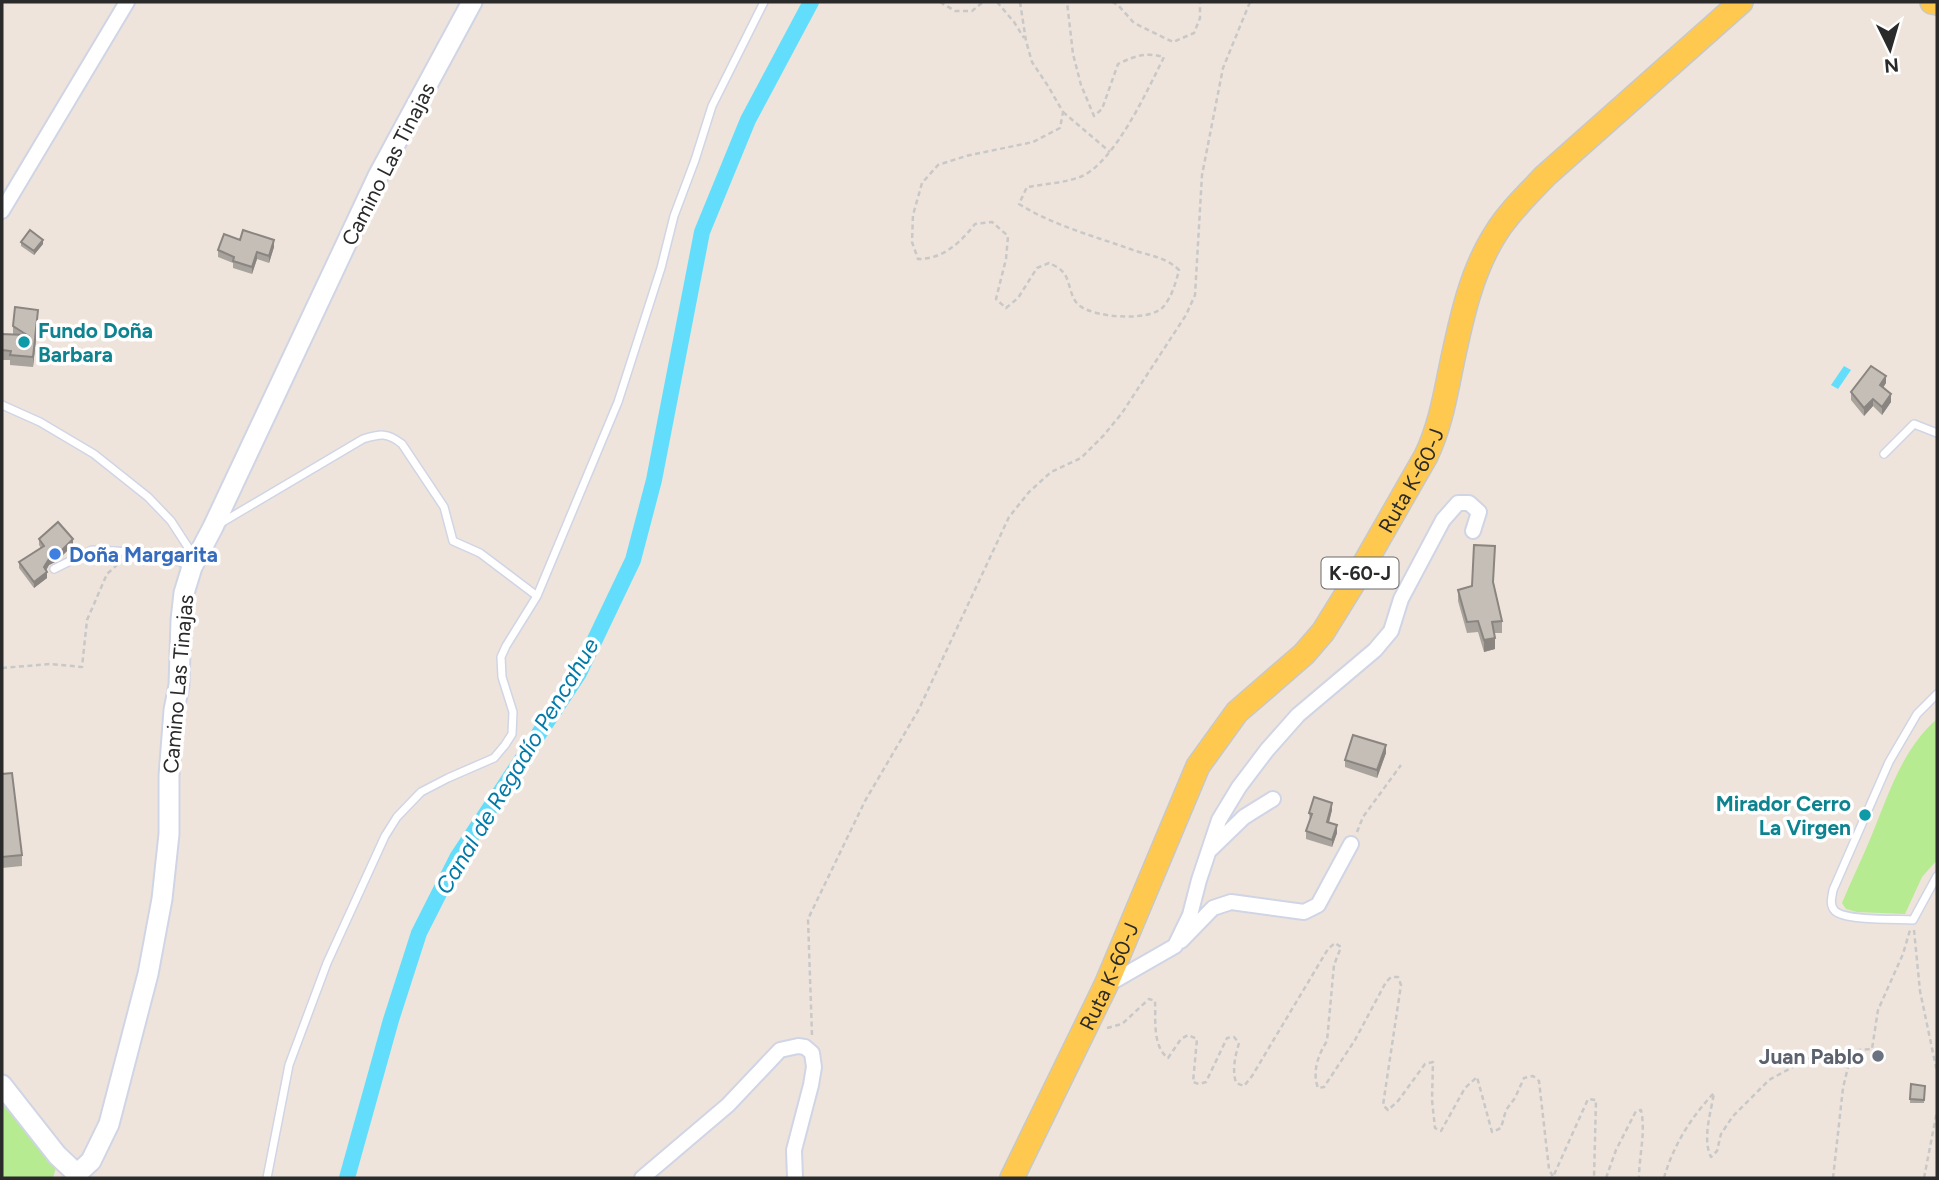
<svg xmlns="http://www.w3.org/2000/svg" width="1939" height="1180" font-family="Figtree,sans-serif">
	<rect width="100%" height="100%" fill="#eee4db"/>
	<!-- green -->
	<path fill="#b6eb91" d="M1937 719V860L1922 877 1905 914 1857 912 1846 909 1842 903C1851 881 1862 859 1871 837 1888 796 1902 749 1937 719Z
		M2 1097 58 1161 53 1178H2Z"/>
	<!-- water -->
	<path fill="#62defc" d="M1844 366 1851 370 1838 389 1831 385Z"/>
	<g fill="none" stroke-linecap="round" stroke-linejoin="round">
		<!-- canal -->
		<path stroke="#62defc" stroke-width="16" d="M347 1178 391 1020 419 933 457 858 579 673 633 560 654 480 702 232 748 120 811 2"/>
		<defs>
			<path id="lane" d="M2 405 40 422 94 454 148 497 171 521 195 558
				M1884 454 1914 424 1937 433
				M221 523 363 439C380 434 387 432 402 444L444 507 453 541 480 553 537 596
				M54 569 92 550 158 553 190 566
				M1937 694 1917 714 1889 762 1833 890C1832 897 1829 905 1835 911 1846 921 1897 919 1913 920L1937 876
				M267 1178 289 1065 327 963 385 836 397 817 421 792 448 778 494 758 505 745 512 734 513 712 502 677 501 657 506 646 537 596 618 402 661 268 674 216 695 160 712 106 764 2"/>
			<path id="street" d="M2 211 127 2
				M1211 849 1244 817 1273 799
				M1181 941 1213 908 1231 902 1304 912 1318 905 1351 844
				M1107 985 1175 946 1190 915 1199 880 1219 820 1239 787 1267 750 1298 715 1375 650 1391 631 1401 599 1443 520 1458 503H1469L1479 512 1473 531
				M642 1178 728 1105 780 1050 798 1046 805 1047 812 1053 814 1067 811 1085 794 1150 795 1178"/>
			<path id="secondary" d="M2 1085 57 1155 77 1174 91 1161 109 1124 148 974 162 899 169 834V776L174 710 179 685 181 620 184 593 192 567 213 527 378 176 472 2"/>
			<g id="primary">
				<path d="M1932 2 1937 3"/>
				<path id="s1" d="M1012 1178 1106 985 1198 766 1237 712 1304 654 1323 632 1354 582 1426 456C1441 425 1446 391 1453 358 1462 316 1472 270 1496 233 1509 212 1528 194 1545 176L1741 2"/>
			</g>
		</defs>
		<!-- lane casing -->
		<use href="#lane" stroke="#d0d5e5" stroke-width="10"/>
		<!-- street casing -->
		<use href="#street" stroke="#d0d5e5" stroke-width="18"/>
		<!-- secondary casing -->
		<use href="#secondary" stroke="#d0d5e5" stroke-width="23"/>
		<!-- primary casing -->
		<use href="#primary" stroke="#c8c8c8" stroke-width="26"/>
		<!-- path -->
		<path stroke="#c8c8c8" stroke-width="2.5" stroke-dasharray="5 3.5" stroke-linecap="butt" d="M940 2 955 11H972L983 2
			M997 2 1014 22 1024 38
			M1020 2 1026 41 1032 62 1048 86 1063 112 1060 128 1033 142 966 156 938 165 922 183 913 215 912 242 918 259C943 259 960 243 975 224L992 222 1008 236 1006 259 996 299 1006 308 1018 298 1037 268 1049 263C1053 265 1060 268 1063 272 1071 281 1069 298 1080 306 1096 318 1152 322 1164 306 1172 296 1176 282 1179 270 1167 258 1152 256 1136 251 1097 237 1054 226 1019 204L1027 187C1044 184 1064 183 1080 177 1114 164 1148 89 1164 57 1146 52 1134 56 1118 64L1102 109 1094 116 1081 85 1073 54 1067 2
			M1112 2 1118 5 1134 23 1173 42 1194 33 1200 18V2
			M1063 112 1110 152
			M2 668 50 664 82 667 87 620 107 574 119 563
			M1357 832 1363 817 1401 765
			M1914 930 1920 991 1937 1072
			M1107 1028 1122 1024 1149 999 1155 1001C1156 1019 1152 1046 1168 1058L1181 1039 1188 1035 1197 1039 1193 1082 1199 1084 1206 1082 1227 1038 1234 1037 1239 1043C1235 1057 1232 1069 1236 1083L1244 1086 1252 1076 1328 949 1335 943 1341 947 1334 965 1327 1041C1318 1055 1312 1072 1318 1088L1324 1087 1355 1040 1386 982 1391 977H1398L1401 985 1383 1105 1388 1110 1398 1101 1425 1064 1433 1062 1432 1100 1435 1128 1441 1131 1465 1088 1477 1077 1492 1132 1501 1128 1506 1110 1515 1098 1524 1078 1533 1076 1539 1081 1549 1169 1553 1177 1588 1099 1596 1100 1594 1178
			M812 1035 808 919 865 801 919 709 1009 517 1029 492 1051 472 1081 458 1104 435 1122 413 1186 315 1195 295 1202 175 1223 68 1250 2
			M1606 1178 1616 1150 1636 1111 1641 1110C1646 1132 1639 1156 1639 1178
			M1664 1178C1673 1146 1691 1117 1714 1093 1711 1112 1702 1139 1711 1157L1717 1151 1721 1134 1733 1116 1769 1080 1811 1057 1831 1052 1872 1049 1878 1010 1903 954 1910 930
			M1833 1178 1843 1088 1852 1050
			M1924 1178 1937 1111"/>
		<!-- lane -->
		<use href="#lane" stroke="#fff" stroke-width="7"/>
		<!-- street -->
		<use href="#street" stroke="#fff" stroke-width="14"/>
		<!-- secondary -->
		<use href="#secondary" stroke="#fff" stroke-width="19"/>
		<!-- primary -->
		<use href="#primary" stroke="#ffc94f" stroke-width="23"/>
	</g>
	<!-- wall -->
	<path fill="#a9a39d" d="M21 242 43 244 34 255 21 246Z
		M274 247 269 263 257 259 252 274 233 268V263L218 257V250Z
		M38 319 33 367 10 365V360H2V334H13V326Z
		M1886 383 1883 388 1891 402 1882 415 1873 406 1864 416 1851 400V392Z
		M39 539 73 545 57 561 49 565 46 571 47 578 34 588 19 568V562L41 548 39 545Z
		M1494 584 1502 621V633H1494L1495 649 1484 652 1478 632 1467 633 1458 601V590L1472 586Z
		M1386 753 1377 778 1345 767V760Z
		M2 774 22 855V866L2 868Z
		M1332 810 1329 823 1337 833 1332 847 1306 839V831L1310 821 1309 813Z
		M1911 1084 1925 1086 1924 1103H1910Z"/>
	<!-- shaded-wall -->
	<path fill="#8a8580" d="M43 240V244L34 255V251Z
		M274 240V247L269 263V256Z
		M257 252V259L252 274V267Z
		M38 310V319L33 367V357Z
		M1886 376V383L1880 392V385Z
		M1891 394V402L1882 415V407Z
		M1873 399V406L1864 416V408Z
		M73 539V545L57 561 49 565 44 573V567L49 559Z
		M47 572V578L34 588V582Z
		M1495 638V649L1484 652V640Z
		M1386 745V753L1377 778V770Z
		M1332 803V810L1327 829V822Z
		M1337 825V833L1332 847V840Z"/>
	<!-- building -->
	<path fill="#c5beb7" stroke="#8a8580" stroke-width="2" d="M30 230 43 240 34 251 21 242Z
		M243 230 274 240 269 256 257 252 252 267 233 261 234 257 218 250 224 234 240 240Z
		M15 307 38 310 33 357 10 355 11 351 2 350V334L27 335 13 326Z
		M1871 366 1886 376 1880 385 1891 394 1882 407 1873 399 1864 408 1851 392Z
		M58 522 73 539 57 555 49 559 44 567 47 572 34 582 19 562 44 546 39 539Z
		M1474 545 1495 546 1493 582 1502 621 1492 622 1495 638 1484 640 1478 621 1467 622 1458 590 1472 586Z
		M1353 735 1386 745 1377 770 1345 760Z
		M12 773 22 855 2 857V774Z
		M1314 797 1332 803 1327 822 1337 825 1332 840 1306 831 1312 814 1309 813Z
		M1911 1084 1925 1086 1924 1100 1910 1099Z"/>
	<!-- markers -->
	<g fill="#0f9aa8" stroke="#fff" stroke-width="2.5">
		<circle cx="24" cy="342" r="7"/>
		<circle cx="1865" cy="815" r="7"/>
	</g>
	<circle fill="#3f7fe0" stroke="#fff" stroke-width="2.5" cx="55" cy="554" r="7"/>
	<circle fill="#6b7280" stroke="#fff" stroke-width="2.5" cx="1878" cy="1056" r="7"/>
	<g text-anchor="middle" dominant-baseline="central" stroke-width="7" stroke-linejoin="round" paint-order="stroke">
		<!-- shield labels -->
		<rect fill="#fff" stroke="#6a6a6a" stroke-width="2" x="1321.5" y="557.5" width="77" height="31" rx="5"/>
		<g font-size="19" font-weight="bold" fill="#2a2a2a">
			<text x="1360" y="573">K-60-J</text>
		</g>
		<!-- street labels -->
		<g font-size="21" fill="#2a2a2a" stroke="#fff">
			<text transform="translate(388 164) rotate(-63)">Camino Las Tinajas</text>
			<text stroke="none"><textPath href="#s1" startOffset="812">Ruta K-60-J</textPath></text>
			<text transform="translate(178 684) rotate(-85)">Camino Las Tinajas</text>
			<text stroke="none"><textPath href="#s1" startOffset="224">Ruta K-60-J</textPath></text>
		</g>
		<!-- culture labels -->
		<g font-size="21" font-weight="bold" fill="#0d838f" stroke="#fff" text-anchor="start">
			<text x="38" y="330">Fundo Doña<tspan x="38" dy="24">Barbara</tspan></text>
			<text x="1851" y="803" text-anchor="end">Mirador Cerro<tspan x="1851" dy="24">La Virgen</tspan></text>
		</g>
		<!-- shop labels -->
		<g font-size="21" font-weight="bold" fill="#366cbe" stroke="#fff" text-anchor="start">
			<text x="69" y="554">Doña Margarita</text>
		</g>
		<!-- worship labels -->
		<g font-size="21" font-weight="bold" fill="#5b616d" stroke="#fff" text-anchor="end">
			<text x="1864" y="1056">Juan Pablo</text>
		</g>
		<!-- water labels -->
		<g font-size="23" font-style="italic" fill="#007ba9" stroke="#fff">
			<text transform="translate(517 766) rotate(-59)">Canal de Regadío Pencahue</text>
		</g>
	</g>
	<!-- border -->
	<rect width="1939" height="1180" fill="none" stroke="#2a2a2a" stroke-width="7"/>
	<!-- north arrow -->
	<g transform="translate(1890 49) rotate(175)" stroke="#ffffff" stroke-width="5" paint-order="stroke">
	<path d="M0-5L12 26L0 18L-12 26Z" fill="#2a2a2a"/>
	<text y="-10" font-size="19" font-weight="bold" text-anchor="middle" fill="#2a2a2a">N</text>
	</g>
</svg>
